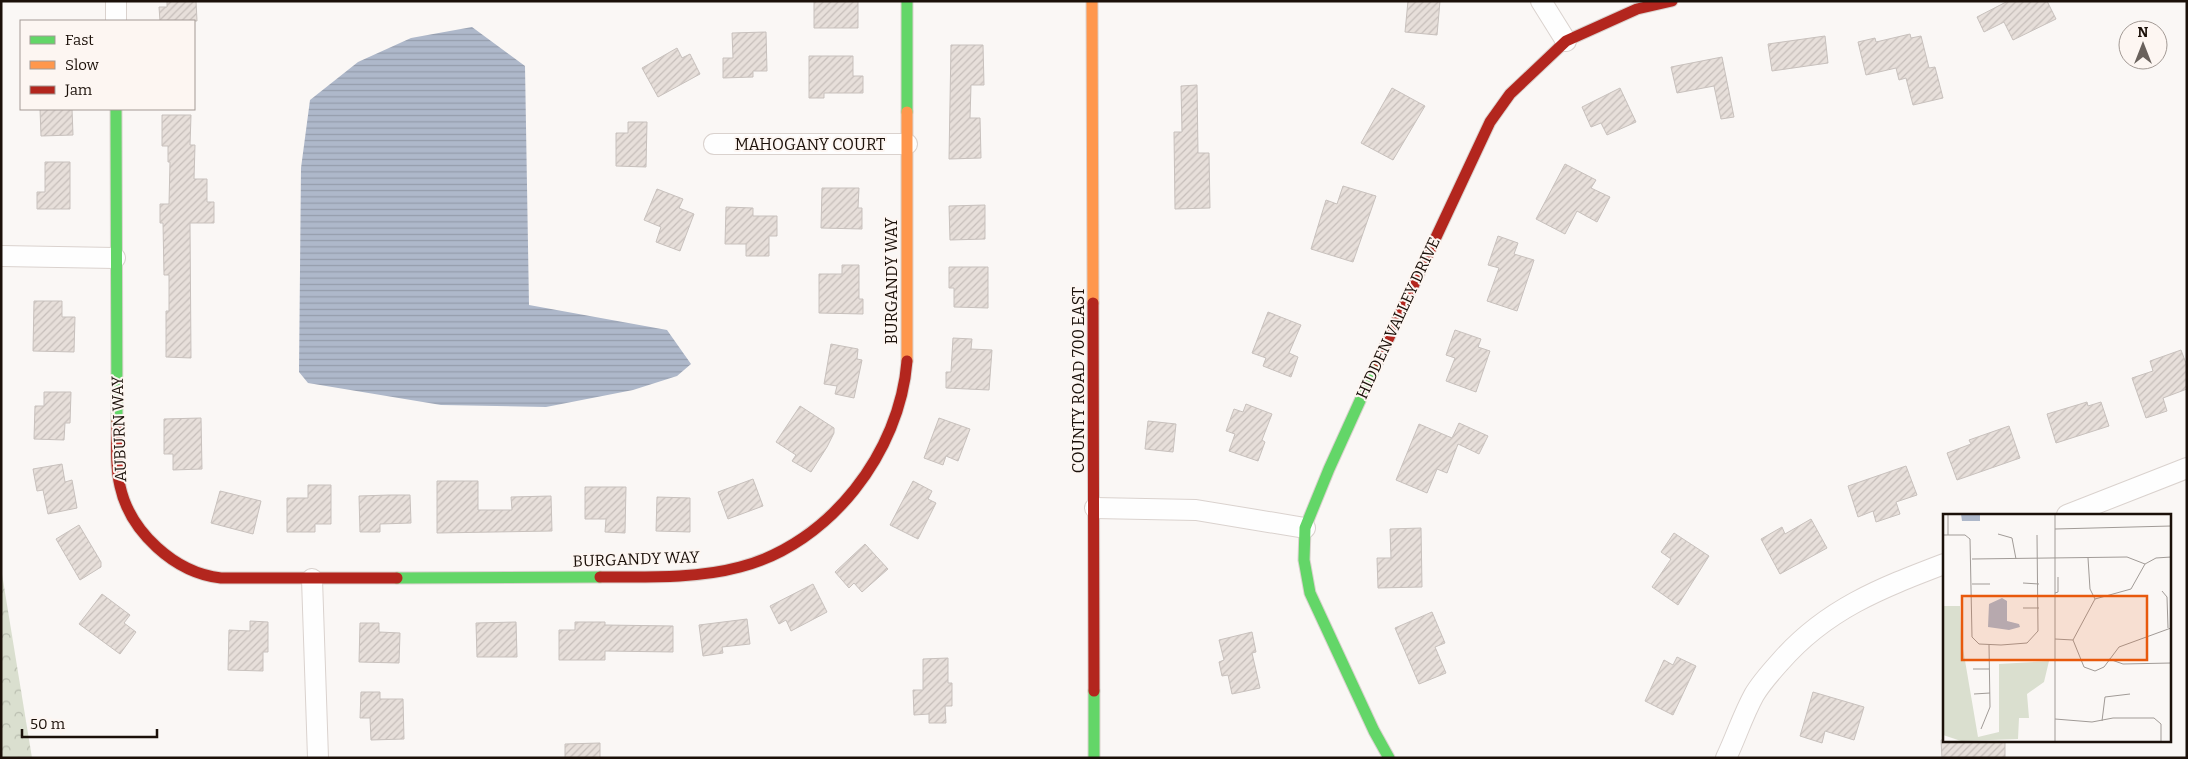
<svg xmlns="http://www.w3.org/2000/svg" width="2188" height="759" font-family="Bitter,serif">
	<defs>
		<pattern id="forest-crowns" width="20" height="18" patternUnits="userSpaceOnUse" patternTransform="scale(1.25)"><rect width="20" height="18" fill="#dadfcf"/><path d="M2 6a3 3 0 1 1 6 0M12 15a3 3 0 1 1 6 0" fill="none" stroke="#babeb0"/></pattern>
		<pattern id="water-rules" width="6" height="5" patternUnits="userSpaceOnUse" patternTransform="scale(1.25)"><rect width="6" height="5" fill="#aeb8ca"/><path d="M0 2.5h6" fill="none" stroke="#959dac"/></pattern>
		<pattern id="building-hatch" width="6" height="6" patternUnits="userSpaceOnUse" patternTransform="scale(1.25)"><rect width="6" height="6" fill="#e7dfda"/><path d="M-1 1l2-2M0 6l6-6M5 7l2-2" fill="none" stroke="#c6beba"/></pattern>
	</defs>
	<rect width="100%" height="100%" fill="#faf7f5"/>
	<!-- forest -->
	<path fill="url(#forest-crowns)" d="M1 568 32 758H1Z"/>
	<!-- water -->
	<path fill="url(#water-rules)" d="M472 27 525 66 529 305 667 330 691 364 677 376 633 390 546 407 441 405 308 383 299 372 301 168 310 100 358 62 411 38Z"/>
	<!-- building -->
	<path fill="url(#building-hatch)" stroke="#c8c1bd" d="M167 1H196L197 21H160L159 7H167Z
		M814 1H858V28H814Z
		M1408 1H1440L1437 35 1405 32Z
		M2008 1H2047L2056 19 2013 40 2004 22 1984 32 1977 17Z
		M766 32 767 71H753V77L723 78V58H733L732 33Z
		M1910 34 1911 38 1921 36 1929 68 1935 67 1943 98 1913 105 1906 78 1899 80 1896 68 1866 75 1858 42 1875 38 1876 42Z
		M1825 36 1828 63 1772 71 1768 44Z
		M951 45H983L984 85H971L970 118H980L981 158 949 159Z
		M677 48 682 58 690 54 700 74 658 97 642 68Z
		M809 56H853V76H863V93H824V98H809Z
		M1722 57 1734 117 1721 119 1714 86 1677 93 1671 67Z
		M1197 85 1198 153H1209L1210 208 1175 209 1174 132H1182L1181 86Z
		M1392 88 1425 106 1393 160 1361 143Z
		M1620 88 1636 122 1607 135 1601 123 1591 127 1582 107Z
		M40 109H72L73 135 41 136Z
		M162 115H191L190 145H195L194 179H207V202H214V223H190L191 358 166 357V311H169V275H164L163 223H160V204H169L170 162H168V146H162Z
		M628 122H647L646 167 616 166V133H628Z
		M45 162H70V209H37V192H45Z
		M1565 164 1596 180 1591 188 1610 197 1597 222 1577 211 1565 234 1536 219Z
		M1343 186 1376 196 1353 262 1311 249 1326 200 1337 204Z
		M822 188H859L858 208H862V229L821 228Z
		M657 189 683 199 679 208 694 214 680 251 656 242 661 227 644 220Z
		M985 205V239L950 240 949 206Z
		M726 207 753 208V216H777V236H769V256H746V244H725Z
		M1498 236 1518 243 1514 254 1534 260 1517 311 1487 301 1499 268 1488 265Z
		M842 265H859V299H863V314L819 313V274H842Z
		M949 267H988V308L954 307V288H949Z
		M34 301H62V317H75L74 352 33 351Z
		M1268 312 1301 325 1289 353 1298 357 1291 377 1263 366 1266 358 1252 353Z
		M1455 330 1481 339 1478 347 1490 351 1476 392 1446 381 1455 358 1446 355Z
		M953 338 972 339 971 349 992 350 989 390 946 388V372H951Z
		M831 344 858 349 857 359 862 360 854 398 835 394 837 386 824 384Z
		M2181 350 2187 366V389L2163 398 2167 411 2146 418 2132 378 2153 371 2150 361Z
		M44 392H71L70 423H65L64 440 34 439 35 406H44Z
		M2087 402 2088 406 2101 402 2109 426 2056 443 2047 414Z
		M1246 404 1272 414 1262 440 1265 442 1258 461 1229 451 1235 434 1226 431 1234 409 1243 412Z
		M800 406 834 428V433L827 447 811 472 792 461 796 455 776 442Z
		M201 418 202 469 173 470V454H164V419Z
		M939 418 970 429 958 461 946 456 943 465 924 458Z
		M1148 421 1176 424 1173 452 1145 449Z
		M1459 423 1488 436 1479 454 1458 444 1447 473 1437 469 1427 493 1396 480 1419 424 1452 438Z
		M2009 426 2020 458 1957 480 1947 453 1971 444 1969 440Z
		M62 464 65 482 72 480 77 508 48 514 43 490 37 491 33 469Z
		M1906 466 1917 495 1896 502 1900 514 1876 522 1873 511 1858 517 1848 486Z
		M753 479 763 506 728 519 718 492Z
		M437 481H478V510H512L511 497 551 496 552 531 437 533Z
		M913 481 932 491 928 499 936 503 918 539 890 525Z
		M308 485H331V524H315V532H287V498H308Z
		M585 487H626L625 533 605 532 606 519H585Z
		M220 491 261 501 253 534 211 523Z
		M390 495H410L411 523 380 524V532H360L359 496Z
		M657 497 690 498V532L656 531Z
		M1811 519 1827 548 1780 574 1761 539 1782 527 1785 534Z
		M79 525 101 562V567L80 580 56 539Z
		M1421 528 1422 587 1378 588 1377 558H1391L1390 529Z
		M1674 533 1709 556 1678 605 1652 587 1671 559 1661 552Z
		M865 544 888 569 862 592 854 583 849 588 835 572Z
		M813 584 827 612 791 631 786 620 779 624 770 606Z
		M102 594 130 615 124 623 136 632 120 654 79 624Z
		M1432 612 1445 643 1435 647 1446 673 1419 684 1395 628Z
		M747 619 750 644 722 647 723 653 703 656 699 625Z
		M250 621 268 622V652H263V671L228 670 229 630 250 631Z
		M516 622 517 657H477L476 623Z
		M575 622H605V625L673 626V652L605 651V660H559V630H575Z
		M360 623H379V632L400 633 399 663 359 662Z
		M1252 632 1256 652 1252 653 1260 688 1232 694 1228 675 1222 676 1219 662 1224 660 1219 640Z
		M1677 657 1696 666 1673 715 1645 701 1664 660 1673 665Z
		M948 658V683H952V706H945L946 723H929V714L914 715 913 690H923V659Z
		M361 692H380V699H403L404 739 371 740 370 718H360Z
		M1813 692 1864 707 1854 740 1825 731 1822 743 1800 736Z
		M1941 740H2005V758H1942Z
		M600 743V758H565V744Z"/>
	<g fill="none" stroke-linecap="round" stroke-linejoin="round">
		<defs>
			<path id="street" d="M1541 1 1566 41
				M116 21V1
				M714 144H907
				M1 256 115 258
				M1095 508 1196 510 1305 528
				M2067 515 2187 468
				M312 579 318 758
				M1726 758C1736 737 1743 715 1754 695 1761 683 1771 672 1780 662 1826 609 1881 588 1944 564"/>
			<path id="fast" d="M907 1V112
				M116 109 117 421
				M1378 361 1329 469 1305 528 1304 560 1310 593 1374 731 1389 758
				M397 578 600 577
				M1094 691V758"/>
			<path id="slow" d="M1092 1 1093 303
				M907 361V112"/>
			<path id="jam" d="M1093 303 1094 691
				M1378 361 1490 122 1510 94 1566 41 1637 9 1672 1
				M117 421C117 442 115 465 120 486 130 532 175 573 221 578H397
				M600 577C647 577 695 579 740 567 830 544 900 452 907 361"/>
		</defs>
		<!-- street casing -->
		<use href="#street" stroke="#dad2ce" stroke-width="22"/>
		<!-- fast casing -->
		<use href="#fast" stroke="#dad2ce" stroke-width="13"/>
		<!-- slow casing -->
		<use href="#slow" stroke="#dad2ce" stroke-width="13"/>
		<!-- jam casing -->
		<use href="#jam" stroke="#dad2ce" stroke-width="13"/>
		<!-- street -->
		<use href="#street" stroke="#fefefe" stroke-width="20"/>
		<!-- fast -->
		<use href="#fast" stroke="#63d668" stroke-width="11"/>
		<!-- slow -->
		<use href="#slow" stroke="#ff974d" stroke-width="11"/>
		<!-- jam -->
		<use href="#jam" stroke="#b3261e" stroke-width="11"/>
	</g>
	<g text-anchor="middle" dominant-baseline="central" stroke-width="4" stroke-linejoin="round" paint-order="stroke">
		<!-- street labels -->
		<g font-size="16" fill="#1b1009" stroke="#fdf6f2">
			<text x="810" y="144">MAHOGANY COURT</text>
			<text transform="translate(891 281) rotate(-90)">BURGANDY WAY</text>
			<text transform="translate(1398 318) rotate(-65)">HIDDEN VALLEY DRIVE</text>
			<text transform="translate(1078 380) rotate(-90)">COUNTY ROAD 700 EAST</text>
			<text transform="translate(119 429) rotate(-92)">AUBURN WAY</text>
			<text transform="translate(636 559) rotate(-2)">BURGANDY WAY</text>
		</g>
	</g>
	<!-- overview -->
	<g transform="translate(1943 514)">
		<rect width="228" height="228" fill="#faf7f5"/>
		<path d="M0 92H17L18 123 35 223 56 218V150L106 147 101 168 84 180 86 204H76L75 225 18 227 0 221Z" fill="#dadfcf"/>
		<path d="M18 0H37V7H19ZM59 84 64 87V107L76 110 77 113 66 116 45 113 46 90Z" fill="#aeb8ca"/>
		<path fill="none" stroke="#a19b97" stroke-width="1" d="M5 0V21M112 0V227M112 15 228 12M55 20 69 24 73 45M0 21H22L27 25 29 123 36 130 58 131 84 129 95 117 94 21M145 44 147 75 152 85M29 45 184 43 202 50M80 69 96 70M29 70H47M219 77 224 83 225 114M112 79 115 78V63M80 94H96M112 125 130 126M130 126 152 85 188 75 202 50 213 44 228 43M130 126 141 153 152 157 161 153 176 133 228 114M166 145 180 150 228 149M30 155H46M31 180 47 179M112 205 149 208 170 204H211L218 210V227M159 207 162 183 187 180M38 215 47 193 46 131"/>
		<path fill="#e8590c" fill-opacity="0.15" stroke="#e8590c" stroke-width="2.5" d="M19 82H204V146H19Z"/>
		<rect width="228" height="228" fill="none" stroke="#1b1009" stroke-width="2.5"/>
	</g>
	<!-- border -->
	<rect width="2188" height="759" fill="none" stroke="#1b1009" stroke-width="5"/>
	<!-- legend -->
	<rect x="20" y="20" width="175" height="90" fill="#fdf6f2" stroke="#a39a95"/>
	<rect x="30" y="36" width="25" height="8" fill="#63d668" stroke="#a39a95"/>
	<text x="65" y="45" font-size="15" fill="#1b1009">Fast</text>
	<rect x="30" y="61" width="25" height="8" fill="#ff974d" stroke="#a39a95"/>
	<text x="65" y="70" font-size="15" fill="#1b1009">Slow</text>
	<rect x="30" y="86" width="25" height="8" fill="#b3261e" stroke="#a39a95"/>
	<text x="65" y="95" font-size="15" fill="#1b1009">Jam</text>
	<!-- north arrow -->
	<g transform="translate(2143 45)"><circle r="24" fill="#fdf6f2" stroke="#a39a95"/>
	<path d="M0-4L9 19L0 12L-9 19Z" fill="#69615c"/>
	<text y="-8" font-size="14" font-weight="bold" text-anchor="middle" fill="#1b1009">N</text>
	</g>
	<!-- scale -->
	<path d="M22 729v8h135v-8" fill="none" stroke="#1b1009" stroke-width="2.5"/>
	<text x="30" y="729" font-size="15" fill="#1b1009" stroke="#fdf6f2" stroke-width="4" paint-order="stroke">50 m</text>
</svg>
